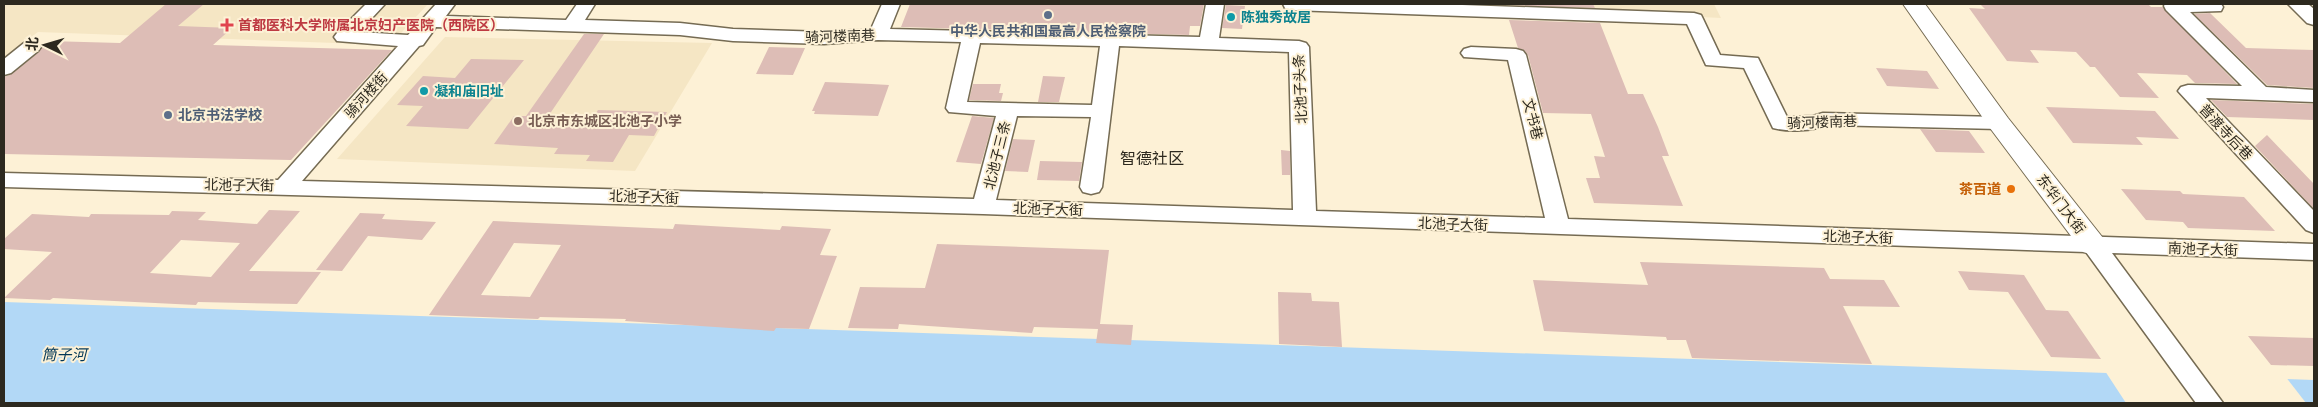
<svg xmlns="http://www.w3.org/2000/svg" width="2318" height="407" font-family="'Archivo Narrow','Noto Sans SC',sans-serif">
	<rect width="100%" height="100%" fill="#fdf1d6"/>
	<!-- built -->
	<path fill="#f5e6c4" d="M4 4H428L390 45 38 32 4 57Z
		M1442 4H1714L1721 18Z
		M445 37 712 43 635 171 337 159Z"/>
	<!-- water -->
	<path fill="#b2d8f6" d="M4 302 2314 380V403H4Z"/>
	<!-- pier -->
	<path fill="#fdf1d6" d="M2105 371 2285 376 2306 403H2126Z"/>
	<!-- building -->
	<path fill="#ddbdb6" fill-rule="evenodd" d="M166 4H204L178 26 232 28 213 45 392 50 291 160 4 154V77L12 74 39 52 42 46 48 41 120 43Z
		M910 4H1204L1200 26H1190L1189 35 901 27Z
		M1504 4H1593L1595 8 1505 5Z
		M1980 4H2148L2151 7H2163L2237 84 2195 83 2187 75 2137 73 2159 98 2120 97 2095 67H2090L2076 52 2030 50 2039 63 2007 61 1969 8 1985 9Z
		M1226 5 1245 6 1242 29 1222 28Z
		M2210 13 2246 48 2314 50V88L2267 85 2194 14Z
		M1509 20 1600 23 1628 94H1643L1658 127 1669 156H1662L1683 206 1594 203 1586 178H1600L1594 156 1605 157 1591 114 1543 113 1528 55 1524 50 1518 48Z
		M584 34H604L545 121 589 123 598 110 667 112 654 136 629 135 613 162 586 161 590 155 554 154 558 148 494 144 514 116H526Z
		M769 47 805 48 793 75 756 74Z
		M471 59 524 60 468 129 406 126 423 106 397 105 423 76 455 78Z
		M1876 68 1927 71 1939 89 1887 86Z
		M1043 76 1065 77 1059 102H1038Z
		M825 82 871 84 889 85 878 116 814 114 815 111H812Z
		M973 84H1001L999 93H1003L1001 101 969 100Z
		M2211 100 2314 104V120L2227 117Z
		M2046 107 2155 111 2179 139 2136 137 2143 145 2073 143Z
		M972 116 994 118 981 164 956 162Z
		M1920 129 1969 131 1985 153 1936 152Z
		M2267 135 2314 184V209L2255 146Z
		M1013 139 1035 140 1028 172 1005 171Z
		M1281 150 1290 151V175H1282Z
		M1040 161 1082 162 1079 181 1037 180Z
		M2121 189 2180 191 2183 194 2244 197 2275 231 2188 228 2183 222 2146 220Z
		M269 210 300 211 249 271 321 272 297 304 198 302 196 305 53 298 50 300 4 298 52 252 4 249V239L32 214 89 217 91 214 169 215 172 211 206 212 198 220 257 224ZM181 240 240 243 211 277 150 273Z
		M360 213 385 214 382 219 436 222 422 240 368 236 342 271 316 270Z
		M493 221 673 229 675 224 780 230 782 226 831 229 820 255 837 256 809 329 776 328 774 331 625 321 626 319 540 317 538 319 429 315ZM514 243 561 245 530 297 481 295Z
		M937 244 1109 250 1100 324 1133 325 1131 345 1096 343 1098 329 1034 327 1032 333 899 324 898 329 848 328 860 287 925 288Z
		M1640 262 1824 268 1830 279 1884 280 1900 307 1843 306 1872 364 1692 358 1686 340H1667L1666 337 1544 331 1533 280 1648 285Z
		M1958 271 2024 275 2046 310 2068 311 2101 359 2051 357 2008 292 1969 290Z
		M1278 292 1311 293 1312 301 1339 302 1342 347 1279 344Z
		M2248 336 2314 338V366L2271 365Z"/>
	<g fill="none" stroke-linecap="round" stroke-linejoin="round">
		<defs>
			<path id="minor" d="M366 4H385L359 32 408 35 436 4H455L446 16 566 20 577 4H595L585 20 680 23 733 29 824 32 871 29 882 4H900L890 29 1200 37 1206 4H1224L1219 38 1299 41 1306 43 1309 47 1316 211 1545 218 1508 60 1464 57 1461 53 1464 49 1471 47 1516 49 1523 51 1526 55 1568 219 2314 244V260L2112 253 2223 403H2196L2086 252 983 214 4 187V173L278 180 398 46 337 41 334 37 337 33ZM436 27 680 35 733 41 824 44 878 40 961 42 946 108 949 112 996 116 974 199 302 181 419 46 423 45ZM980 43 1100 46 1092 105 967 102ZM1119 46 1289 52 1293 210 996 200 1017 116 1091 117 1080 187 1083 192 1091 194 1099 192 1102 187Z
				M1283 4H1434L1694 13 1701 15 1703 19 1720 55 1758 58 1787 117 1813 116 1823 113 1999 117 2006 119 2009 123 2006 127 1999 129 1827 125C1813 131 1788 132 1773 128L1744 68 1706 65 1687 24 1292 10 1285 8Z
				M2165 4H2221L2223 7 2221 11 2190 12 2266 87 2314 90V102L2206 98 2314 211V233L2306 230 2178 91 2181 87 2188 85 2242 86 2166 10 2164 6Z
				M2288 4H2308L2314 9V25L2307 23Z
				M31 41 38 43 41 47 38 51 11 73 4 75V59L24 43Z"/>
			<path id="major" d="M1903 4H1925L2008 118 2103 238 2107 245 2103 252 2093 255 2083 252 1990 128Z"/>
		</defs>
		<!-- minor casing -->
		<use href="#minor" stroke="#756b53" stroke-width="3"/>
		<!-- major casing -->
		<use href="#major" stroke="#756b53" stroke-width="2"/>
		<!-- minor -->
		<use href="#minor" fill="#fff" fill-rule="evenodd"/>
		<!-- major -->
		<use href="#major" fill="#fff" fill-rule="evenodd"/>
	</g>
	<!-- markers -->
	<g fill="#5c6f8a" stroke="#fdf1d6" stroke-width="2">
		<circle cx="1048" cy="15" r="5"/>
		<circle cx="168" cy="115" r="5"/>
	</g>
	<g fill="#0f9aa8" stroke="#fdf1d6" stroke-width="2">
		<circle cx="1231" cy="17" r="5"/>
		<circle cx="424" cy="91" r="5"/>
	</g>
	<path fill="#e0444e" stroke="#fdf1d6" stroke-width="2" d="M224.5 17.5h5v5h5v5h-5v5h-5v-5h-5v-5h5z"/>
	<circle fill="#8d6e63" stroke="#fdf1d6" stroke-width="2" cx="518" cy="121" r="5"/>
	<circle fill="#e8710a" stroke="#fdf1d6" stroke-width="2" cx="2011" cy="189" r="5"/>
	<g text-anchor="middle" dominant-baseline="central" stroke-width="4" stroke-linejoin="round" paint-order="stroke">
		<!-- culture labels -->
		<g font-size="14" font-weight="bold" fill="#0d838f" stroke="#fdf1d6" text-anchor="start">
			<text x="1241" y="17">陈独秀故居</text>
			<text x="434" y="91">凝和庙旧址</text>
		</g>
		<!-- health labels -->
		<g font-size="14" font-weight="bold" fill="#be3a42" stroke="#fdf1d6" text-anchor="start">
			<text x="238" y="25">首都医科大学附属北京妇产医院（西院区）</text>
		</g>
		<!-- service labels -->
		<g font-size="14" font-weight="bold" fill="#4e5e75" stroke="#fdf1d6">
			<text x="1048" y="31">中华人民共和国最高人民检察院</text>
			<text x="178" y="115" text-anchor="start">北京书法学校</text>
		</g>
		<!-- street labels -->
		<g font-size="14" fill="#2d291f" stroke="#fdf1d6">
			<text transform="translate(840 36) rotate(-2)">骑河楼南巷</text>
			<text transform="translate(1300 89) rotate(-93)">北池子头条</text>
			<text transform="translate(366 95) rotate(-48)">骑河楼街</text>
			<text transform="translate(1533 119) rotate(76)">文书巷</text>
			<text transform="translate(1822 122) rotate(-2)">骑河楼南巷</text>
			<text transform="translate(2226 132) rotate(47)">普渡寺后巷</text>
			<text transform="translate(997 155) rotate(-76)">北池子三条</text>
			<text transform="translate(239 185) rotate(1)">北池子大街</text>
			<text transform="translate(644 197) rotate(2)">北池子大街</text>
			<text transform="translate(2061 204) rotate(53)">东华门大街</text>
			<text transform="translate(1048 209) rotate(2)">北池子大街</text>
			<text transform="translate(1453 224) rotate(2)">北池子大街</text>
			<text transform="translate(1858 237) rotate(2)">北池子大街</text>
			<text transform="translate(2203 249) rotate(2)">南池子大街</text>
		</g>
		<!-- education labels -->
		<g font-size="14" font-weight="bold" fill="#785e54" stroke="#fdf1d6" text-anchor="start">
			<text x="528" y="121">北京市东城区北池子小学</text>
		</g>
		<!-- food labels -->
		<g font-size="14" font-weight="bold" fill="#c56008" stroke="#fdf1d6" text-anchor="end">
			<text x="2001" y="189">茶百道</text>
		</g>
		<!-- water labels -->
		<g font-size="15" font-style="italic" fill="#023757" stroke="#fdf1d6">
			<text x="64" y="354">筒子河</text>
		</g>
		<!-- quarter labels -->
		<g font-size="16" fill="#2d291f" stroke="#fdf1d6">
			<text x="1152" y="158">智德社区</text>
		</g>
	</g>
	<!-- border -->
	<rect width="2318" height="407" fill="none" stroke="#2d291f" stroke-width="10"/>
	<!-- north arrow -->
	<g transform="translate(45 45) rotate(275)" stroke="#fdf1d6" stroke-width="4" paint-order="stroke">
	<path d="M0-4L9 19L0 12L-9 19Z" fill="#2d291f"/>
	<text y="-8" font-size="14" font-weight="bold" text-anchor="middle" fill="#2d291f">北</text>
	</g>
</svg>
